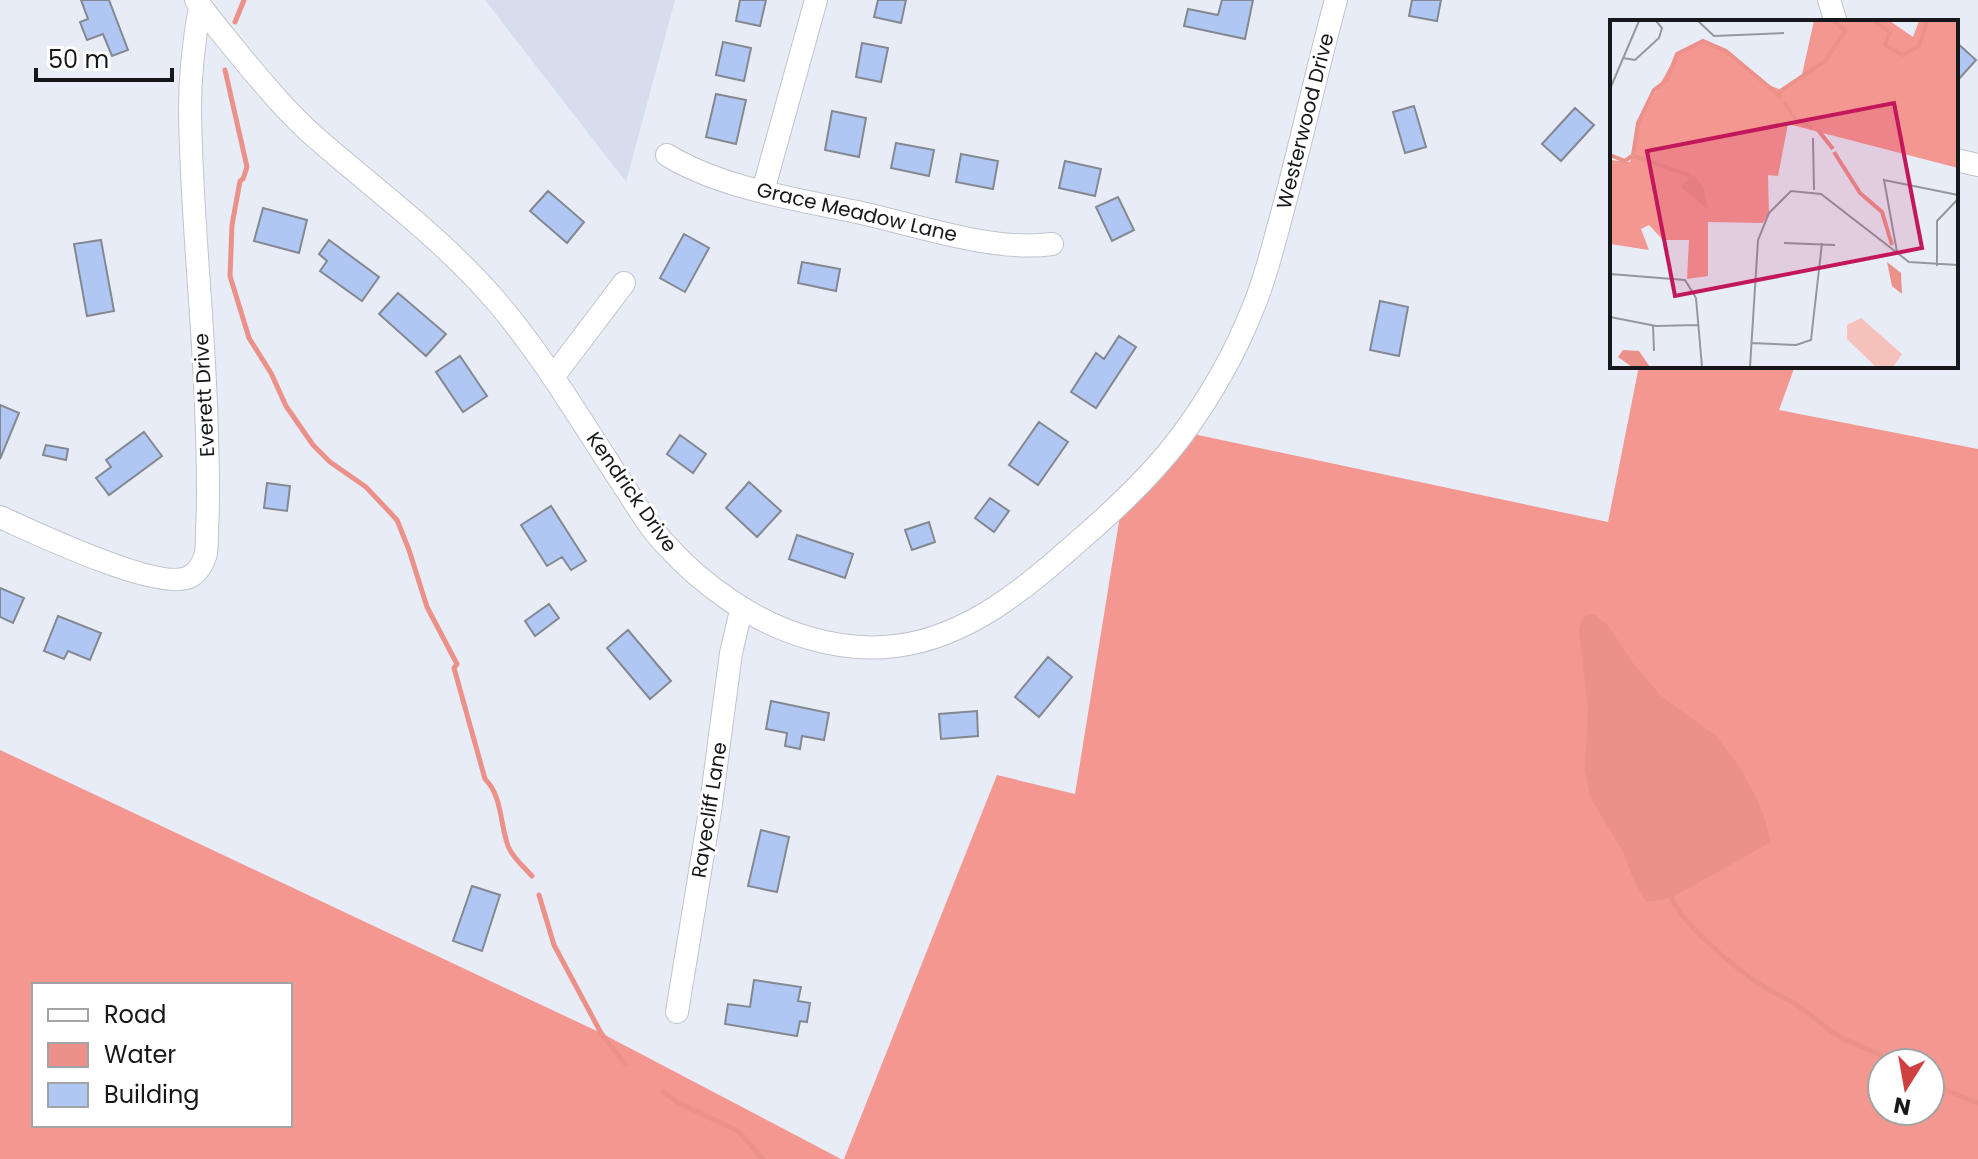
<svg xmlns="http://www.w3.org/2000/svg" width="1978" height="1159" font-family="Poppins,sans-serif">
	<rect width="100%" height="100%" fill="#e8ecf6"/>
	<!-- built -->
	<path fill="#d6deed" d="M485 0H675L626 182Z"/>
	<!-- forest -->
	<path fill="#f49791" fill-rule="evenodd" d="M1639 366H1795L1779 410 1978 449V1159H844L997 775 1075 794 1122 503 1184 432 1608 522ZM1882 1063H1930V1111H1882Z
		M0 750 601 1033 841 1159H0ZM34 985H290V1125H34Z"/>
	<!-- water -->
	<path fill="#ec908a" d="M1588 615H1595L1607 624 1633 663 1661 696 1716 736 1739 766 1756 797 1765 819 1771 842 1671 898 1646 902 1634 881 1623 852 1590 797 1585 769 1588 709 1579 629 1582 619Z"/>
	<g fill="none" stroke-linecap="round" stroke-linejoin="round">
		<!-- stream -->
		<path stroke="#ec908a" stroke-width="5" d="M235 22 244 0
			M225 70 247 167 243 179 240 181 232 225 230 276 249 338 271 373 286 406 313 445 330 462 366 487 397 520 409 550 427 607 457 664 454 668 485 779C502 795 500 824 508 846 512 857 524 867 532 876
			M1671 892C1670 916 1739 970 1759 984 1771 992 1785 997 1797 1005 1812 1015 1826 1029 1842 1038 1858 1047 1878 1050 1891 1063
			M539 895 554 945 601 1033 626 1065
			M1930 1084 1978 1103
			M663 1092 679 1103 738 1131 763 1159"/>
	</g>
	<!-- building -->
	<path fill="#b0c6f3" stroke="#848991" stroke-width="2" d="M81 0H109L128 50 112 56 103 34 87 40 80 22 88 19Z
		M740 0H766L760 26 736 21Z
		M878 0H906L901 23 874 17Z
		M1222 0H1253L1245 39 1184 26 1188 9 1218 15Z
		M1412 0H1441L1437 21 1409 16Z
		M723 42 751 48 744 81 716 75Z
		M1956 42 1976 60 1958 80 1956 78Z
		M862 43 888 48 881 82 856 77Z
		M716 94 746 100 736 144 706 137Z
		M1414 106 1426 147 1405 153 1393 112Z
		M1575 108 1594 125 1561 161 1542 144Z
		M832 111 866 118 859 157 825 150Z
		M896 143 934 150 929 176 891 168Z
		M961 154 998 161 993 189 956 182Z
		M1065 161 1101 169 1095 196 1059 188Z
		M548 191 584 222 567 243 530 211Z
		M1118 197 1134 230 1112 241 1096 207Z
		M263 208 307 220 299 253 254 241Z
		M684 234 709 248 685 292 660 278Z
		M101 240 114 311 87 316 74 244Z
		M329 240 379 277 362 301 320 271 327 261 319 254Z
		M802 262 840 269 836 291 798 283Z
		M398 293 446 334 426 356 379 314Z
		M1380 301 1408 307 1399 356 1370 350Z
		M1119 336 1136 347 1096 408 1071 392 1096 353 1104 359Z
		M460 356 487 396 463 412 436 372Z
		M0 405 19 413 0 459Z
		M1039 422 1068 442 1038 485 1009 465Z
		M144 432 162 456 109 495 96 478 111 467 106 460Z
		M680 435 706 454 693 473 667 454Z
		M46 445 68 449 66 460 43 455Z
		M749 482 781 511 757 537 726 508Z
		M267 483 290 486 287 511 264 508Z
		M990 498 1009 511 994 532 975 518Z
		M551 506 586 561 571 570 562 557 547 566 521 525Z
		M929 522 935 542 912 550 905 530Z
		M797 535 853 554 845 578 789 559Z
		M0 588 24 598 13 623 0 617Z
		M549 604 559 618 535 636 525 621Z
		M58 616 101 633 90 660 68 651 64 659 44 651Z
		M628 630 671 681 650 699 607 648Z
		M1048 657 1072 677 1039 717 1015 697Z
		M771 701 829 713 824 740 802 736 800 749 785 746 787 733 766 729Z
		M977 711 978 736 941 739 939 714Z
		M761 830 789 837 777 892 748 886Z
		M472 886 500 895 482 951 453 941Z
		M754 980 801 987 798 1001 810 1003 807 1022 800 1021 797 1036 725 1024 728 1004 750 1007Z"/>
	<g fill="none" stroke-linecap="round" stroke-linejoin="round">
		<defs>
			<path id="minor" d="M196 0C212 22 230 43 247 64 268 89 290 115 315 137 378 192 442 238 497 302 542 355 578 416 616 474 633 499 648 527 669 548 687 568 709 586 731 601 778 633 838 653 895 646 968 638 1028 586 1081 539 1118 507 1153 474 1182 435 1210 397 1236 351 1253 308 1265 280 1272 250 1280 221 1300 148 1316 73 1336 0
				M1829 0 1836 22
				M667 155C722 189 802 200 866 214 922 227 996 252 1052 244
				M1956 160 1978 165
				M763 191 816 0
				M553 377 624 283
				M0 517C33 532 159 592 189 577 198 573 204 562 206 553 207 545 207 536 207 529 209 498 208 468 207 437 205 328 191 218 190 109 190 74 194 40 200 6
				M677 1012 710 811 731 653 739 619 744 609"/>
		</defs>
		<!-- minor casing -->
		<use href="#minor" stroke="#bfc4cd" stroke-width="24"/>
		<!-- minor -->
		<use href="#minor" stroke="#fff" stroke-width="22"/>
	</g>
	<g text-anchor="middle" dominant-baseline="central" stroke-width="6" stroke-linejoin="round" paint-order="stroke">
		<!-- street labels -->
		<g font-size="20" fill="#16181b" stroke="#fff">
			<text transform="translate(1305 121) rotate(-76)">Westerwood Drive</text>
			<text transform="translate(857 212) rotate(13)">Grace Meadow Lane</text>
			<text transform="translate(204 395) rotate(-93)">Everett Drive</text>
			<text transform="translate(632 492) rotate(55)">Kendrick Drive</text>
			<text transform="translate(709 810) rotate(-81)">Rayecliff Lane</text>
		</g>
	</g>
	<!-- overview -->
	<g transform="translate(1610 20)">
		<rect width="348" height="348" fill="#e8ecf6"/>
		<path d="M251 298 292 334 283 347H266L237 319V305Z" fill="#f6c0bb"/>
		<path d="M204 1H280L303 17 309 1H348V148L178 104 168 156 158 155 159 193 153 203 98 202V256L77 259 79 220H53L39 205 31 209 39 230 0 224V140L20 142 28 103 67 34 95 21 116 31 151 62 174 71 191 59Z" fill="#f49791"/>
		<path d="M84 155 94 167 98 190 70 166ZM277 242 291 253 292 274 282 266ZM13 330 29 331 40 347H22L8 337Z" fill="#ec908a"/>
		<path fill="none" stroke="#ec908a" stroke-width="4" d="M264 1 280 12 275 25 293 35 309 26 317 1M169 72 215 41 235 11 224 1M174 82 186 100 202 108M208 110 223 129M224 132 250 173 272 192 282 225M0 135 15 141 22 136M23 135 28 103 44 70 57 60 67 34 93 21 116 31 171 77M24 136 81 156"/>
		<path fill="none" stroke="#94979e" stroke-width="2" d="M88 1 104 16 174 13M13 38 25 40 49 18 52 8 46 1M0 69 29 1M203 118 204 170M174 223 225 225M287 232 274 160 348 175M327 246V201L348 179M0 254 75 260 86 278 92 347M0 297 46 306 88 305M43 305 44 331M141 323 186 325 201 320 212 223M140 347 148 220 159 193 181 171 211 174 299 242 348 245"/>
		<path fill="#c2185b" fill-opacity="0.15" stroke="#c2185b" stroke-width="4" d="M284 83 312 228 65 276 37 131Z"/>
		<rect width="348" height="348" fill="none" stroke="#16181b" stroke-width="4"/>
	</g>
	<!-- legend -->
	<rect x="32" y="983" width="260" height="144" fill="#ffffff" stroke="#a2a3a4" stroke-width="2"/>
	<rect x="48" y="1009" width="40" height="12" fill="#ffffff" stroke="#a2a3a4" stroke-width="2"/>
	<text x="104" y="1023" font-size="24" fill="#16181b">Road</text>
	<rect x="48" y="1043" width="40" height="24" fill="#ec908a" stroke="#a2a3a4" stroke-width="2"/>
	<text x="104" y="1063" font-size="24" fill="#16181b">Water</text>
	<rect x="48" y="1083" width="40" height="24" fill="#b0c6f3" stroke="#a2a3a4" stroke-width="2"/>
	<text x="104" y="1103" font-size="24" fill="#16181b">Building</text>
	<!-- north arrow -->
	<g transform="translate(1906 1087) rotate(191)"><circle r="38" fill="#ffffff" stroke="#a2a3a4" stroke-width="2"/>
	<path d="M0-6L14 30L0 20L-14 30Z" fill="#cf4041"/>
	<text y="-12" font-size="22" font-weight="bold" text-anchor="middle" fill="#16181b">N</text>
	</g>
	<!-- scale -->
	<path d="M36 68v12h136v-12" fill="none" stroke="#16181b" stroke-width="4"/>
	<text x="48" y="68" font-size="24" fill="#16181b" stroke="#ffffff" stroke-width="6" paint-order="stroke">50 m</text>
</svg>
